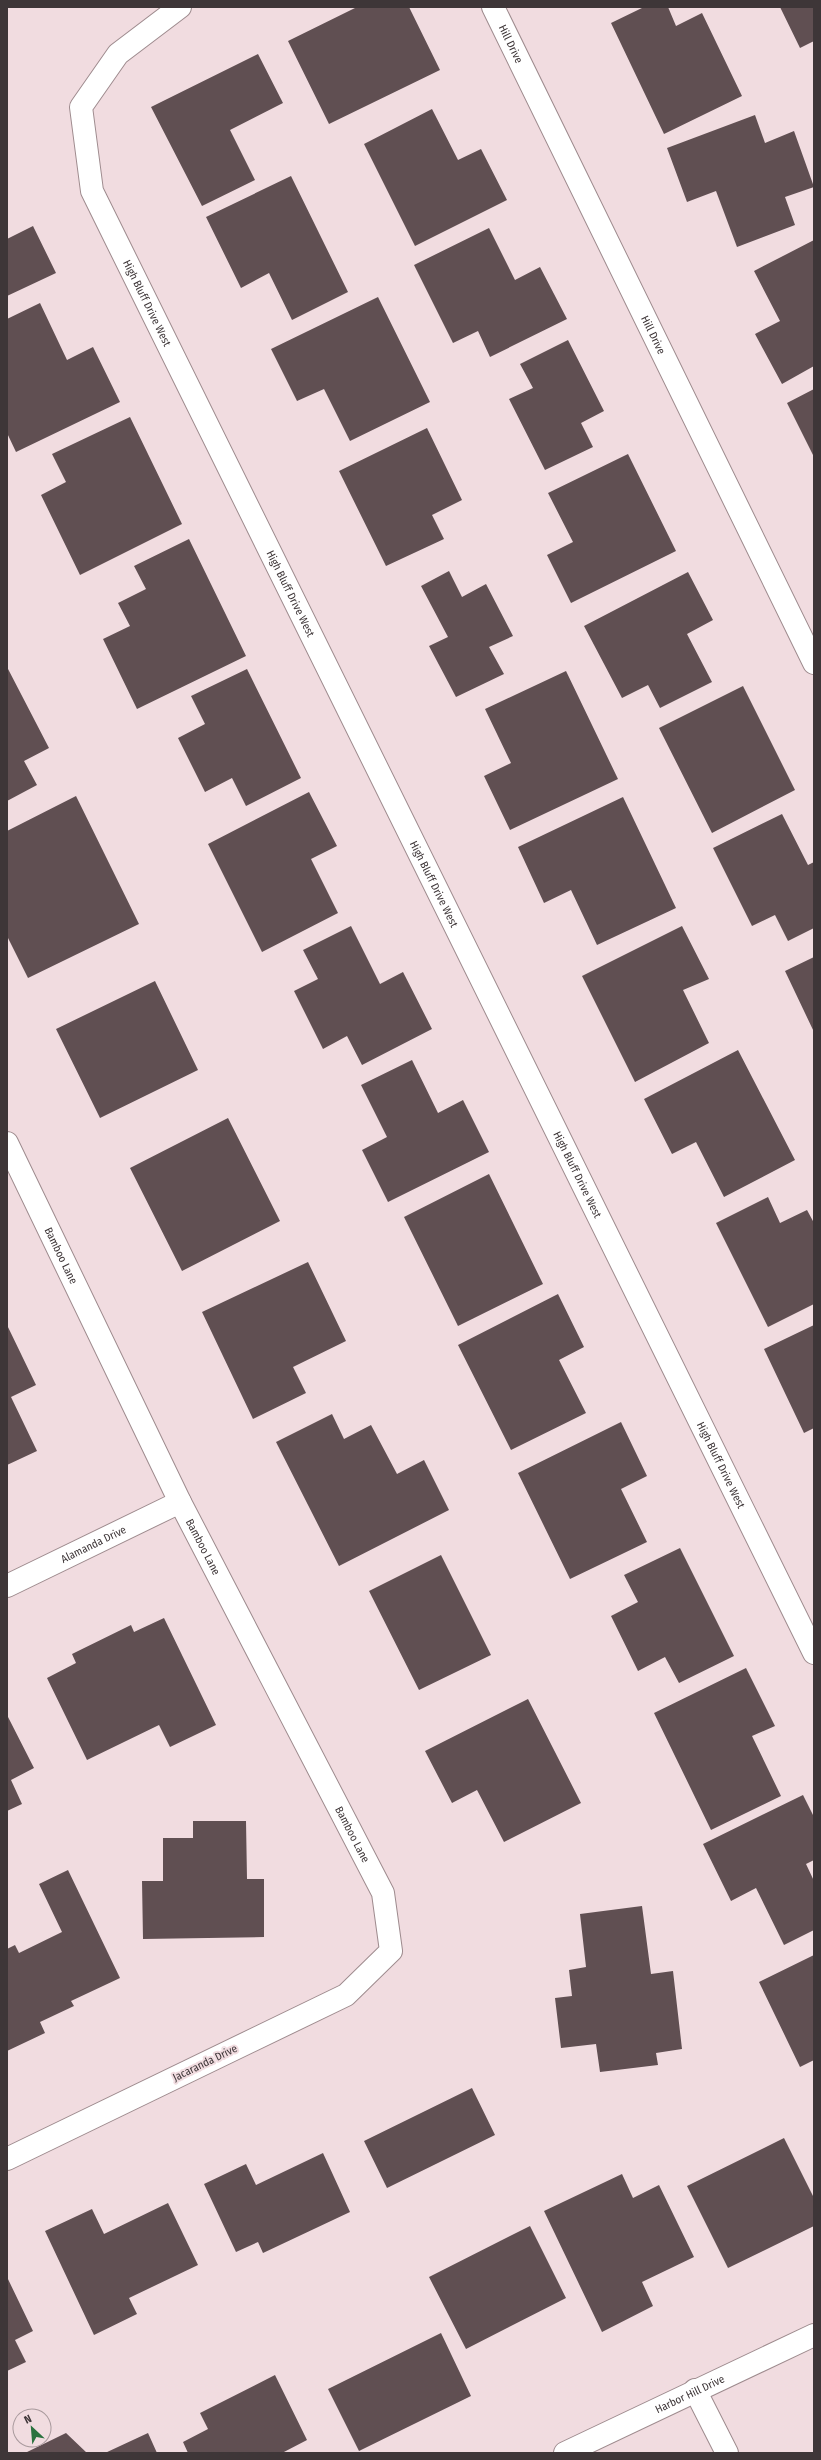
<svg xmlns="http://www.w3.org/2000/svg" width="821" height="2460" font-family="'Fira Sans Condensed',sans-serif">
	<rect width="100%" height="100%" fill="#f1dce0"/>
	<!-- building -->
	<path fill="#604f52" d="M357 7H409L440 70 329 124 288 41Z
		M644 7H668L676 26 702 13 742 96 664 134 611 23Z
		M780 7H814V41L800 48Z
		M258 54 283 103 230 130 255 180 202 206 151 107Z
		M432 109 458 160 481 149 507 200 415 246 364 144Z
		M755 115 765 143 794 131 814 187 785 197 795 225 737 247 716 191 687 202 667 148Z
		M291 176 348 292 292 320 269 273 241 288 206 217Z
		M33 226 56 273 7 296V239Z
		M489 228 515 280 540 267 567 319 490 357 478 331 453 343 414 265Z
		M814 240V366L782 384 755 334 780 321 754 271Z
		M378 297 430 402 350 441 324 389 297 401 271 349Z
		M40 303 67 360 93 347 120 402 16 452 7 433V319Z
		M568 340 604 411 581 423 593 447 545 470 509 399 533 388 520 364Z
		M814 389V457L787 403Z
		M130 417 182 524 80 575 41 495 66 482 52 454Z
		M427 428 462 500 432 515 444 539 386 566 339 471Z
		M628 454 676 551 571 603 547 555 573 542 548 493Z
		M189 539 246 656 137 709 103 639 130 626 118 603 146 589 134 566Z
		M449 571 462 597 486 584 513 636 489 647 504 674 456 697 429 646 448 637 421 586Z
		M688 572 713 620 687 634 712 682 660 708 648 685 622 698 584 626Z
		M7 667 49 748 24 761 37 785 7 801Z
		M247 669 301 778 246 806 232 778 205 792 178 738 205 724 191 696Z
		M566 671 618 779 510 830 484 776 511 763 485 709Z
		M743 686 795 790 712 833 659 728Z
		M309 792 337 846 311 859 338 913 262 952 208 844Z
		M76 796 139 924 28 978 7 936V831Z
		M623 797 676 908 597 945 571 890 544 903 518 847Z
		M782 814 808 865 814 862V928L788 941 775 915 752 926 713 848Z
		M351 926 380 984 403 972 432 1029 362 1065 347 1036 323 1049 294 991 318 979 303 950Z
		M682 926 709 979 683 990 709 1043 635 1082 582 976Z
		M814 957V1032L785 971Z
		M155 981 198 1070 100 1118 56 1029Z
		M738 1050 795 1160 724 1197 696 1142 672 1154 644 1099Z
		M412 1060 438 1113 463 1100 489 1152 388 1202 362 1150 387 1137 361 1085Z
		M228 1118 280 1221 182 1271 130 1168Z
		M489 1174 543 1284 458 1326 404 1217Z
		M768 1197 780 1223 807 1210 814 1223V1304L768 1327 716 1223Z
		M308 1262 346 1341 293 1367 306 1393 253 1419 202 1312Z
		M558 1294 584 1347 559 1360 586 1413 511 1450 458 1345Z
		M7 1325 36 1385 11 1397 37 1451 7 1465Z
		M814 1325V1428L804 1433 764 1349Z
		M332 1414 344 1439 371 1425 397 1474 424 1460 449 1510 339 1566 276 1442Z
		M621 1422 647 1476 621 1489 647 1542 570 1579 518 1473Z
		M680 1548 734 1656 679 1683 665 1657 638 1671 611 1616 638 1602 624 1575Z
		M441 1555 491 1655 419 1690 369 1591Z
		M164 1618 216 1725 170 1747 159 1725 87 1760 47 1678 76 1663 72 1654 131 1625 134 1632Z
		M746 1668 775 1726 752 1736 781 1796 711 1830 654 1713Z
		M528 1699 581 1803 504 1842 477 1790 452 1803 425 1751Z
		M7 1715 34 1768 11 1780 22 1804 7 1811Z
		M803 1795 814 1817V1860L806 1864 814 1881V1930L784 1945 756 1888 731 1901 703 1844Z
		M193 1821H246L247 1879H264V1937L143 1939 142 1881H163V1838H193Z
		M68 1870 120 1978 71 2001 74 2006 40 2022 45 2033 7 2051V1949L15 1945 19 1953 62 1932 39 1884Z
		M642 1906 651 1974 673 1971 682 2049 656 2053 658 2065 600 2072 596 2044 561 2048 555 1998 572 1996 569 1970 586 1967 580 1914Z
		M814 1955V2060L800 2067 759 1982Z
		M472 2088 495 2135 387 2188 364 2141Z
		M784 2138 814 2198V2226L728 2268 687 2186Z
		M323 2153 350 2212 263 2253 258 2242 236 2252 204 2184 246 2164 256 2185Z
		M622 2174 633 2198 659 2185 694 2257 642 2282 653 2306 602 2332 544 2211Z
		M168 2203 198 2265 129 2298 137 2314 94 2335 45 2231 92 2209 104 2234Z
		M530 2226 566 2298 466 2349 429 2277Z
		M7 2277 33 2331 15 2340 26 2362 7 2371Z
		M441 2333 471 2396 359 2451 328 2389Z
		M275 2375 307 2440 282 2453H188L183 2442 208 2429 200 2413Z
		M66 2433 87 2453H25Z
		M148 2433 157 2453H105Z"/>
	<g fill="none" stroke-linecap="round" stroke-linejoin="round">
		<defs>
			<g id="street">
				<path id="s1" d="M180 7 118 54 81 107 92 191 814 1653"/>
				<path id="s2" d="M493 7 814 663"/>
				<path id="s3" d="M7 1143 180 1502 383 1893 391 1951 346 1995 7 2159"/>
				<path id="s4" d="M7 1586 180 1502"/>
				<path d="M695 2390 727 2453"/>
				<path id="s5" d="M565 2453 814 2335"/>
			</g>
		</defs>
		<!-- street casing -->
		<use href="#street" stroke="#9e8b8e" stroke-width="24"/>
		<!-- street -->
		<use href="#street" stroke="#fff" stroke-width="22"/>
	</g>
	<g text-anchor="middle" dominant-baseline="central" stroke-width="4" stroke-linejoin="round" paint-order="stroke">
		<!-- street labels -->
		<g font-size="11" fill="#3e3638" stroke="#f1dce0">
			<text stroke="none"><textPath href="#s2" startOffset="41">Hill Drive</textPath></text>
			<text stroke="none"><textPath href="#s1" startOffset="352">High Bluff Drive West</textPath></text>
			<text stroke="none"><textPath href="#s2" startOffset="365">Hill Drive</textPath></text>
			<text stroke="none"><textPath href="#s1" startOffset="676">High Bluff Drive West</textPath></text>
			<text stroke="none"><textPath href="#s1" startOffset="1000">High Bluff Drive West</textPath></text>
			<text stroke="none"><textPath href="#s1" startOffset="1324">High Bluff Drive West</textPath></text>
			<text stroke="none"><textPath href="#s3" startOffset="125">Bamboo Lane</textPath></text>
			<text stroke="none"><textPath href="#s1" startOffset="1648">High Bluff Drive West</textPath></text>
			<text stroke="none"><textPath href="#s4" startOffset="96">Alamanda Drive</textPath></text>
			<text stroke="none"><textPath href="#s3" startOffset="449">Bamboo Lane</textPath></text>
			<text stroke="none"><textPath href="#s3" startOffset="773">Bamboo Lane</textPath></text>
			<text transform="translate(205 2063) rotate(-26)">Jacaranda Drive</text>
			<text stroke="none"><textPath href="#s5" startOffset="138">Harbor Hill Drive</textPath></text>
		</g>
	</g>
	<!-- border -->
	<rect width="821" height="2460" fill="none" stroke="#3e3638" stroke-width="16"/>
	<!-- north arrow -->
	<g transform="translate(32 2428) rotate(334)"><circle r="19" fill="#f1dce0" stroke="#a99a9d"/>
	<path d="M0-3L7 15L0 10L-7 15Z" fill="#2a723e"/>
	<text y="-6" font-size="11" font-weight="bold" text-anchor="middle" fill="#3e3638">N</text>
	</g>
</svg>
